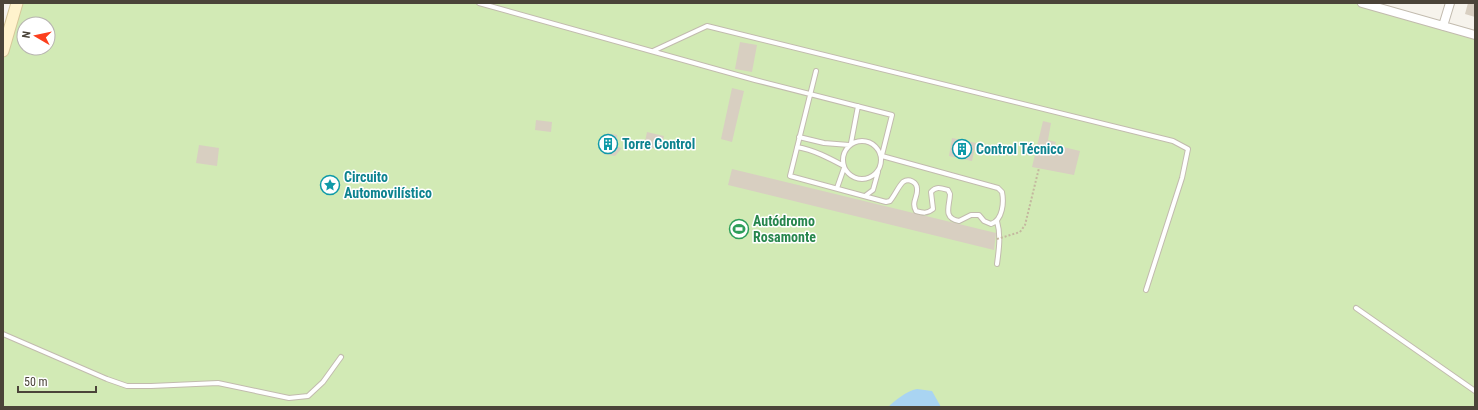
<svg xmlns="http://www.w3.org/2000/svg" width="1478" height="410" font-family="'Roboto Condensed',sans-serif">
	<rect width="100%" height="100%" fill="#f6f3ec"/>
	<!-- green -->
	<path fill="#d2eab5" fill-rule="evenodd" d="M17 3H1364L1475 37V407H3V51ZM24 24H48V48H24Z"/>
	<!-- water -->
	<path fill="#a9d4f2" d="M917 389 932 391 941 407H888C896 400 906 391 917 389Z"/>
	<!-- building -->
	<path fill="#d8cfc1" d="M1468 3H1475V17L1465 14Z
		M740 42 757 45 752 72 735 69Z
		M732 88 744 91 732 142 721 139Z
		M536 120 552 122 551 132 535 130Z
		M1043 121 1051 123 1048 140 1056 142 1055 145 1080 151 1074 175 1032 167Z
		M647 132 664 136 661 150 644 146Z
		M608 133 617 135 618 147 622 148 615 156 603 154 600 148Z
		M952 138 976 143 972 161 949 156Z
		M199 145 219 148 217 166 196 163Z
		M732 169 996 233 994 250 728 185Z"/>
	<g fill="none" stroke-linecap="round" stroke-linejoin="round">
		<defs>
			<path id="service" d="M479 3 755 80 892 115 881 159
				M653 51 707 26 1173 141 1188 149 1182 178 1146 290
				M816 71 790 176 886 202 890 201C895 195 898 187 903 182 909 178 917 182 917 189 918 197 911 202 916 211 923 213 927 214 933 209L931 192C936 186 941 188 948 190L950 194C950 205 942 218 959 221L971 215H979L984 221 991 224C1003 220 1004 202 1002 192L998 188 882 156
				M799 137 824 143 849 145
				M843 160a19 19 0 1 1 38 0a19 19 0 1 1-38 0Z
				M851 143 858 106
				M797 147C814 150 829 158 844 166
				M837 188 844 168
				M865 196 873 190 878 172
				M997 264C999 249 1001 235 997 221
				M1356 308 1475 391
				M3 334 107 379 127 386H151L218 383 289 398 308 396 323 382 341 357"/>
			<path id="minor" d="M1362 3 1475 35
				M1443 26 1450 3"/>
			<path id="secondary" d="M3 51 17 3"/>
		</defs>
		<!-- service casing -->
		<use href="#service" stroke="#c2bbae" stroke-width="6"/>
		<!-- minor casing -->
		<use href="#minor" stroke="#c2bbae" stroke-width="10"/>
		<!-- secondary casing -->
		<use href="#secondary" stroke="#d6c79b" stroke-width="13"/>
		<!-- path -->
		<path stroke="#c4b79f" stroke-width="2" stroke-dasharray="2 2" stroke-linecap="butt" d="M1020 232 1025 225 1039 168"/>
		<!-- service -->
		<use href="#service" stroke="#fff" stroke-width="4"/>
		<!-- minor -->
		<use href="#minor" stroke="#fff" stroke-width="8"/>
		<!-- secondary -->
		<use href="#secondary" stroke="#fff3cd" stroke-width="11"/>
		<!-- path-bridge -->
		<path stroke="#c4b79f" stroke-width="2" stroke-dasharray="2 2" stroke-linecap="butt" d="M997 239 1020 232"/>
	</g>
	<!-- icons -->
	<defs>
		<symbol id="building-ring" viewBox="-11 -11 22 22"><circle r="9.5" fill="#fff" stroke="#0f9aa8" stroke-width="1.5"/><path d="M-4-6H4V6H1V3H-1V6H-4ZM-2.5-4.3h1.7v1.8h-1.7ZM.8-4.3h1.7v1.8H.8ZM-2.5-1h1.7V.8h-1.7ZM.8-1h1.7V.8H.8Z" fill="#0f9aa8"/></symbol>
		<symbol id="sight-ring" viewBox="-11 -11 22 22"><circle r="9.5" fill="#fff" stroke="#0f9aa8" stroke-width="1.5"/><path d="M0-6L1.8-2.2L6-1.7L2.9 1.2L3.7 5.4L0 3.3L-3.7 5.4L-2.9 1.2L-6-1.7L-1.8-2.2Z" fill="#0f9aa8"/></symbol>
		<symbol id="stadium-ring" viewBox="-11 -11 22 22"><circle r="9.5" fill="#fff" stroke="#2e9e5b" stroke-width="1.5"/><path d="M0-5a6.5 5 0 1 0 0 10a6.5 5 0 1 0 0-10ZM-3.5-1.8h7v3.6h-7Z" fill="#2e9e5b"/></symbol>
	</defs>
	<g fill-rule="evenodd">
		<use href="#building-ring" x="597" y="133" width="22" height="22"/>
		<use href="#building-ring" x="951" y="138" width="22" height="22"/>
		<use href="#sight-ring" x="319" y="174" width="22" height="22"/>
		<use href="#stadium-ring" x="728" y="218" width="22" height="22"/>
	</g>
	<g text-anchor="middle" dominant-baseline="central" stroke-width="3" stroke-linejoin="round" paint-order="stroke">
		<!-- culture labels -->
		<g font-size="14" font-weight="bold" fill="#0d838f" stroke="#fff" text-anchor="start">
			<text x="622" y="144">Torre Control</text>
			<text x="976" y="149">Control Técnico</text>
			<text x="344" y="177">Circuito<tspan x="344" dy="16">Automovilístico</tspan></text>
		</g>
		<!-- leisure labels -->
		<g font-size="14" font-weight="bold" fill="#27864d" stroke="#fff" text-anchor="start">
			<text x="753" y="221">Autódromo<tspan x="753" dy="16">Rosamonte</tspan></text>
		</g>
	</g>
	<!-- border -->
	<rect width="1478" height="410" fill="none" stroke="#4b4439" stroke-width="8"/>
	<!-- north arrow -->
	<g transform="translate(36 36) rotate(279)"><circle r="19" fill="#ffffff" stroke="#b7b4b0"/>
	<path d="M0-3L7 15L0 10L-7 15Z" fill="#fc3f1d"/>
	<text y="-6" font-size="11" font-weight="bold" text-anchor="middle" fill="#4b4439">N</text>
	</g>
	<!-- scale -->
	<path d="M18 386v6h78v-6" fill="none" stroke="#4b4439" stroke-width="2"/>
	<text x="24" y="386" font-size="12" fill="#4b4439" stroke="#ffffff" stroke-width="3" paint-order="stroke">50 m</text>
</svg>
